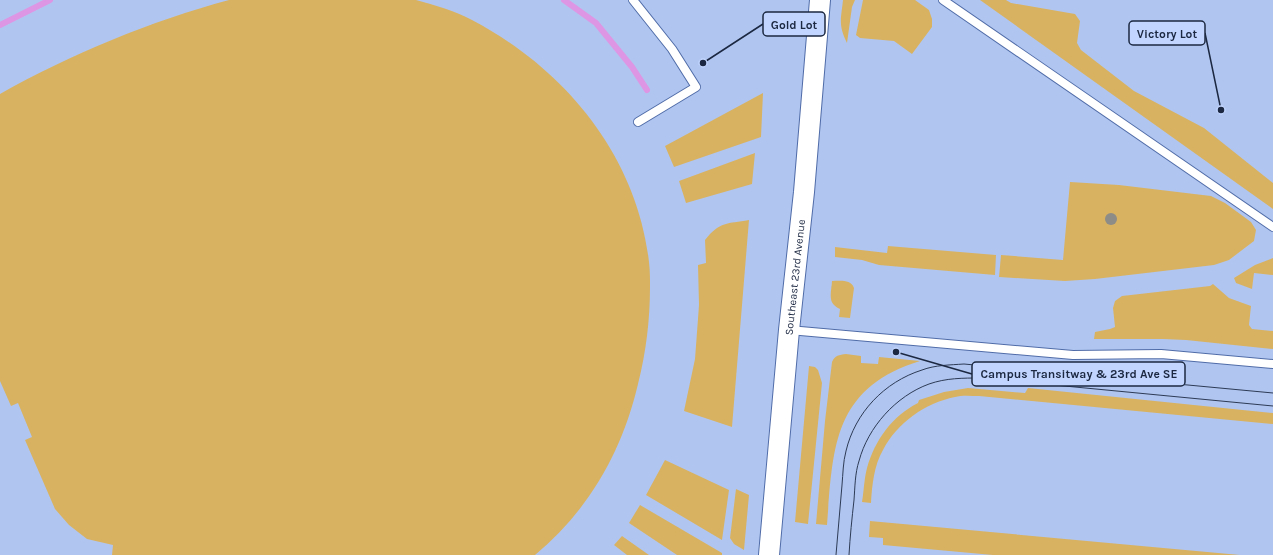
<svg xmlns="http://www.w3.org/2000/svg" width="1273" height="555" font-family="Karla,sans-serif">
	<rect width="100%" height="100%" fill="#c1d5fe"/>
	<!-- built -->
	<path fill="#b0c6f0" d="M0 0H1273V555H0Z"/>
	<!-- green -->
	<path fill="#d9b261" d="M229 0H416C435 5 455 11 472 20 565 69 637 156 649 262 650 270 650 279 650 287 650 320 646 352 638 384 622 452 589 510 535 555H112L113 545 87 539 69 525 55 509 25 440 32 437 18 403 11 406 0 381V94C71 54 151 21 229 0Z
		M843 0H855L852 7 847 43C838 25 841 19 843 0Z
		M863 0H915L929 10 932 19V27L912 54 894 41 860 38 856 35Z
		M980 0H1006L1011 3 1075 14 1080 21 1077 43 1081 50 1134 91 1204 128 1273 183V209Z
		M763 93 761 137 674 167 665 146Z
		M755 153 752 184 686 203 679 181Z
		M1070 182 1119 185 1211 196 1225 203 1251 222 1256 230 1254 241 1229 260 1214 265 1095 279 1065 281 999 277 1001 255 1063 260Z
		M749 220 732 427 684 411 695 359 699 305 698 265 706 263 705 240C720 221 727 224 749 220Z
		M888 246 996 255 995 275 879 265 862 260 835 257V247L887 253Z
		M1273 258V275L1254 273 1252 289 1236 283 1234 278 1255 265Z
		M832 281C840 281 851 279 854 288L850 318 839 317 840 309C838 308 836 307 834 305 828 300 832 287 832 281Z
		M1213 284 1229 298 1251 306 1249 325 1252 329 1273 331V349L1186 340 1163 339H1094L1095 332 1110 329 1115 327 1113 308 1115 301 1122 296 1210 286Z
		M846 354 861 356V363L878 364 879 357 920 361C833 388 833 447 827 525L816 524 825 421 832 362C835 355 839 355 846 354Z
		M809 366 815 367 818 370 822 383 808 524 795 522Z
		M968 388 1025 393 1028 388 1273 413V424L979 396C971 396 962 395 955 397 925 403 897 423 883 450 874 465 872 486 871 503L862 502C864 491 864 479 867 468 875 440 892 416 918 403L919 400 944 392Z
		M665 460 729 490 722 540 646 495Z
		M736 489 749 495 744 550 734 544 730 538Z
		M640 505 722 553V555H677L629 523Z
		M870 521 1240 555H993L883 545V538L869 537Z
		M622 536 649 555H627L614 545Z"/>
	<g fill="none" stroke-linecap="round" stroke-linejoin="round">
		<!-- stream -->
		<path stroke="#dd96e3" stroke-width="6" d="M564 0 596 23 632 67 647 90
			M0 25 50 0"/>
		<defs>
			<path id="service" d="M633 0 672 49 696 87 638 122
				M943 0 1273 227
				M789 330 1073 355 1161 354 1273 364"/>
			<g id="tertiary">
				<path id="s1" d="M769 555 789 330 804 192 820 0"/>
			</g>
		</defs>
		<!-- service casing -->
		<use href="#service" stroke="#506ca8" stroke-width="10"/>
		<!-- tertiary casing -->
		<use href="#tertiary" stroke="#506ca8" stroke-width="22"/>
		<!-- service -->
		<use href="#service" stroke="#fff" stroke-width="8"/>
		<!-- tertiary -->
		<use href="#tertiary" stroke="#fff" stroke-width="20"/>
		<!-- tram -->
		<path stroke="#2d3a55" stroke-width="1" d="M836 555C838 532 840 508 842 485 843 474 843 462 846 451 855 413 884 382 922 370 935 365 950 365 964 364L1273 393
			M849 555C850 537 852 518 854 500 855 487 855 473 859 461 868 427 896 396 929 384 946 378 963 378 981 378L1273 406"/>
	</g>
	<!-- trees -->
	<circle fill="#8d8c87" cx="1111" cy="219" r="6"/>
	<g text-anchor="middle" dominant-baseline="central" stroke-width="3.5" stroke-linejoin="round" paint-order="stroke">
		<!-- street labels -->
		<g font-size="11" fill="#1c2841" stroke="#c1d5fe">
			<text stroke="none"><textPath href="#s1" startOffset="279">Southeast 23rd Avenue</textPath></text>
		</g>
	</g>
	<!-- callouts -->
	<path fill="none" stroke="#1c2841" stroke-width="1.5" d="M703 63L763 24M1221 110L1205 33M896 352L972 374"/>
	<g fill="#1c2841" stroke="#c1d5fe" stroke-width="1.5">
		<circle cx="703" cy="63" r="4"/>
		<circle cx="1221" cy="110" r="4"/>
		<circle cx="896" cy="352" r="4"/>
	</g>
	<g fill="#c1d5fe" stroke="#1c2841" stroke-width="1.5">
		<rect x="763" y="12" width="62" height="24" rx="4"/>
		<rect x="1129" y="21" width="76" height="24" rx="4"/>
		<rect x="972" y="362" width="213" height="24" rx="4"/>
	</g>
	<g font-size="12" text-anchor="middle" font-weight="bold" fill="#1c2841">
		<text x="794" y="29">Gold Lot</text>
		<text x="1167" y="38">Victory Lot</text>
		<text x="1079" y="378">Campus Transitway &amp; 23rd Ave SE</text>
	</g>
</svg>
